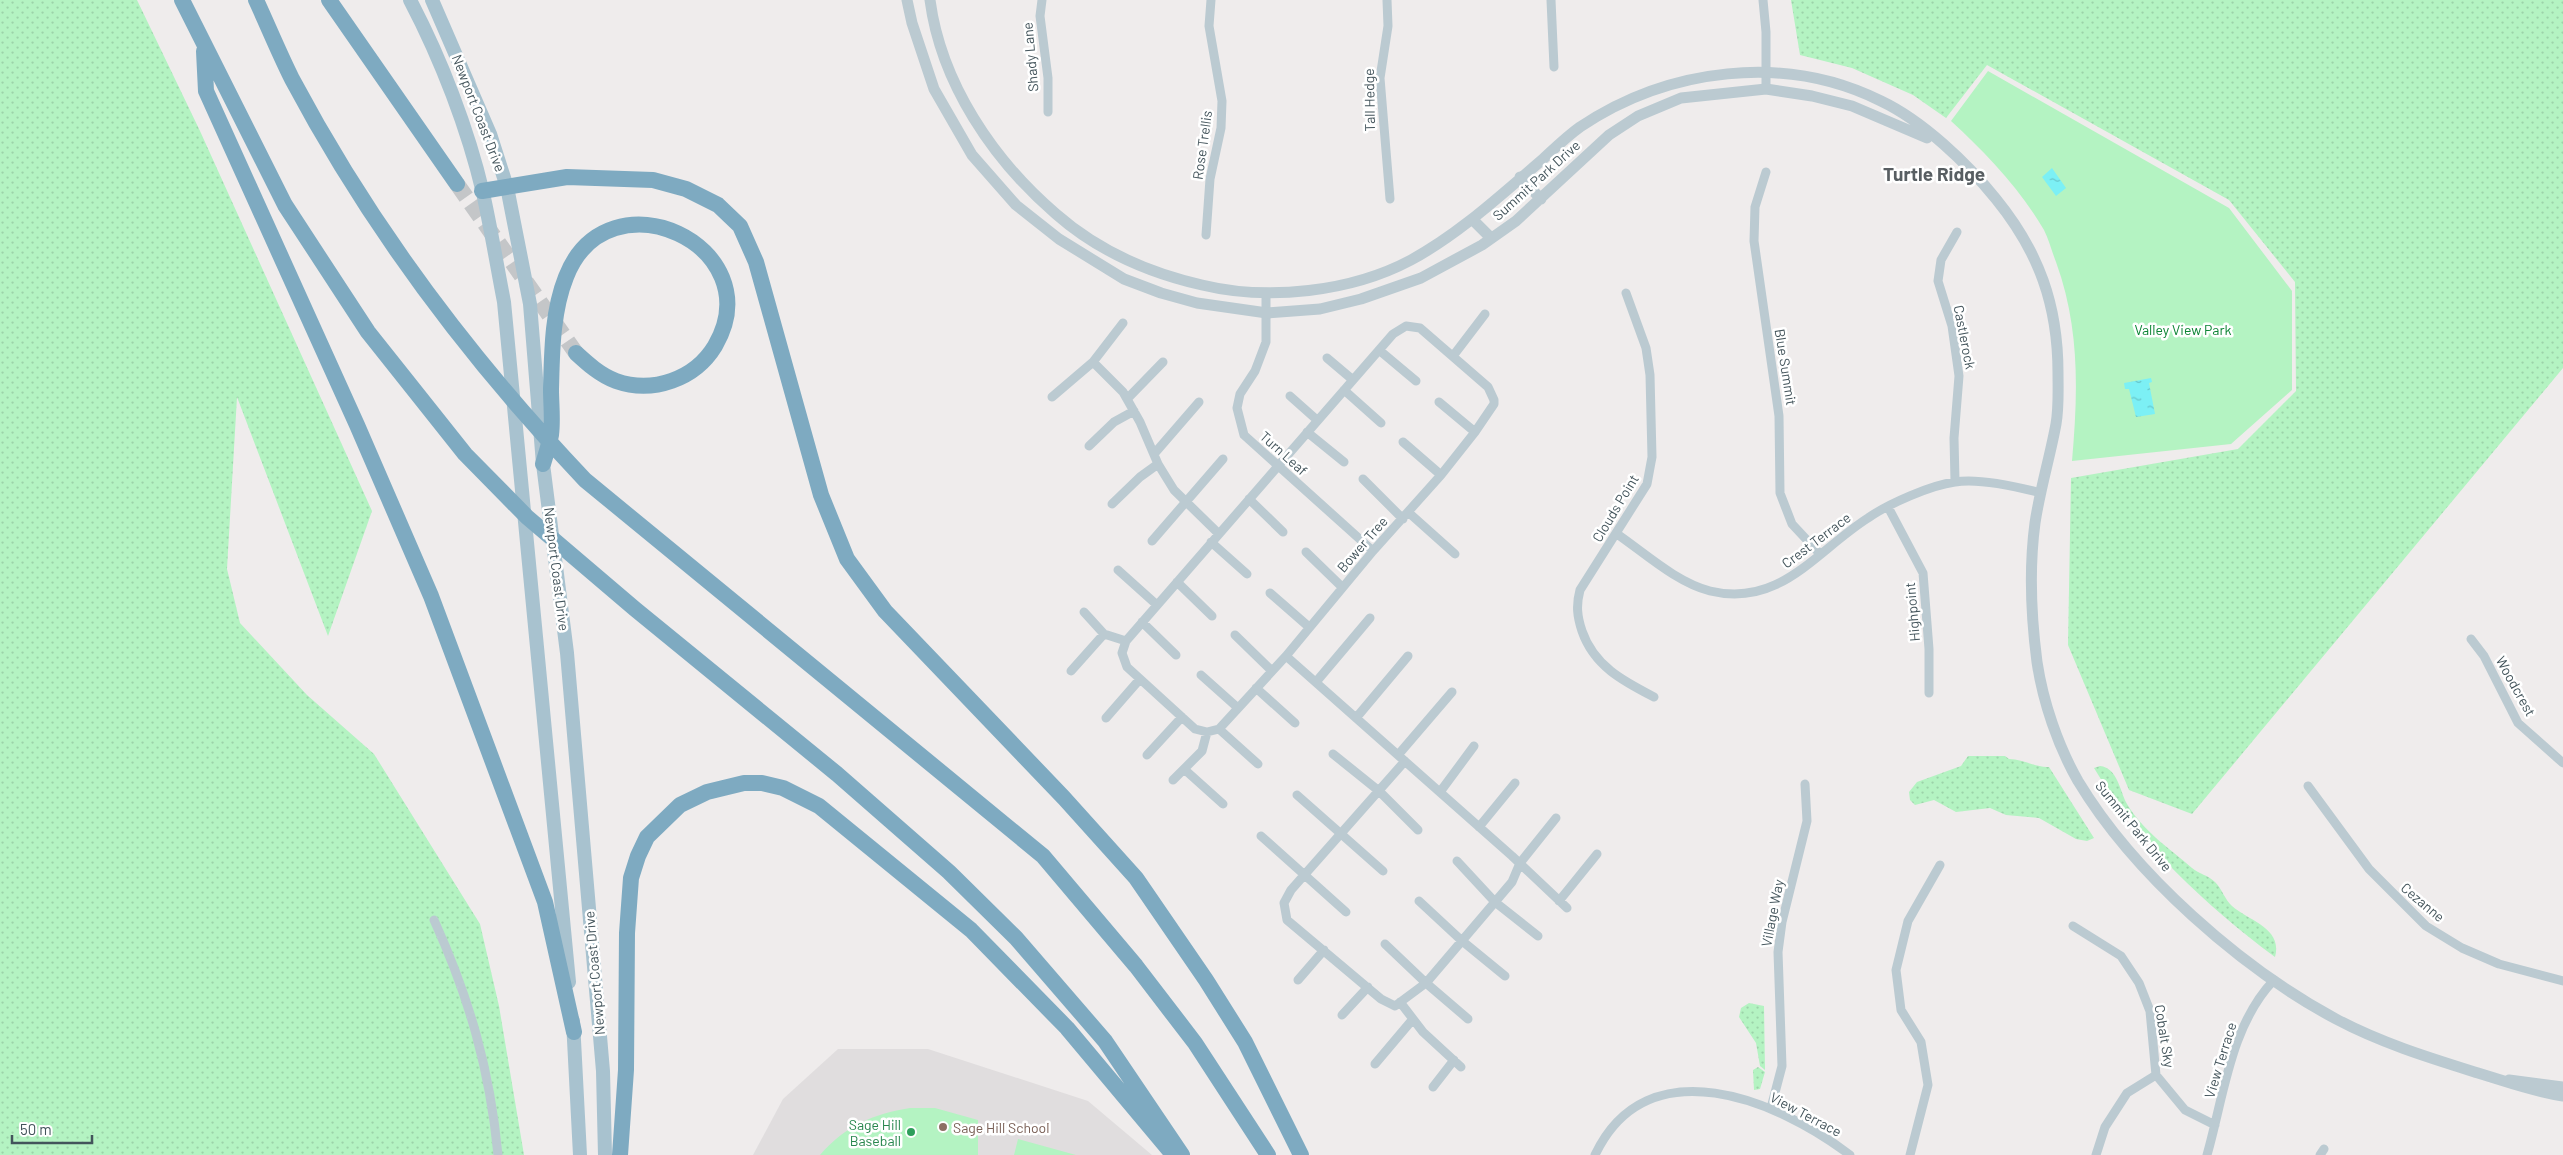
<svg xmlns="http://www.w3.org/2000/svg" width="2563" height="1155" font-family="Barlow,sans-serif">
	<defs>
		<pattern id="grass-dots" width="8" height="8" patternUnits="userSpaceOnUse" patternTransform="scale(1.25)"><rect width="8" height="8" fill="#b4f3c2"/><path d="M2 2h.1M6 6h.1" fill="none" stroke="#9cd2a9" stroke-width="1.8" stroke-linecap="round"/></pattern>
		<pattern id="water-ripples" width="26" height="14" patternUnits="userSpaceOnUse" patternTransform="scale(1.25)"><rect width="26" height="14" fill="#7cf0f5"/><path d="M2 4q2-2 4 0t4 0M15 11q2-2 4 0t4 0" fill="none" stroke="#67c5c9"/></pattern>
	</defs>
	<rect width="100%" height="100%" fill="#efecec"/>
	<!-- education -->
	<path fill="#e0ddde" d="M838 1049H928L1088 1101 1152 1155H753L783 1099Z"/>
	<!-- grass -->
	<path fill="url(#grass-dots)" d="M0 0H137L200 131 372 511 328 636 237 397 227 569 240 623 307 695 374 754 480 924 499 1006 524 1155H0Z
		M1791 0H2563V368L2192 814 2129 790 2068 645 2071 478 2238 449 2296 391 2295 282 2229 200 1987 65 1946 118 1913 95 1852 68 1800 55Z
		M1968 756H2005L2009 759C2024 759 2036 768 2049 767L2094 838 2087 841 2076 839 2039 818 2006 815 1990 808 1956 812 1934 800 1915 805 1910 800 1909 792 1917 782 1961 766Z
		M2100 766C2118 768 2120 792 2127 804 2143 831 2169 848 2192 868 2199 874 2208 875 2215 882 2222 889 2225 900 2232 906 2249 921 2283 928 2275 957 2205 905 2139 843 2094 768Z
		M1749 1003 1764 1006 1765 1070 1760 1066 1756 1043 1739 1017 1741 1008Z
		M1758 1067 1765 1072 1760 1089 1754 1090 1753 1070Z"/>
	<!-- park -->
	<path fill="#b4f3c2" d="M1988 71 2229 208 2292 291V390L2231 444 2072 461C2078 392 2080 328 2056 262 2052 252 2049 240 2044 230 2020 189 1986 153 1951 121Z
		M910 1108H935L978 1120V1155H820C845 1126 873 1114 910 1108Z
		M1018 1139 1076 1155H1014Z"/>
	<!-- water -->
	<path fill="url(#water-ripples)" d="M2052 168 2066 188 2056 196 2042 177Z
		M2151 378 2152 382 2149 383 2155 414 2136 417 2129 389H2125L2124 383Z"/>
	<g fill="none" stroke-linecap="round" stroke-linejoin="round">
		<!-- motorway-tunnel -->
		<path stroke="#c4c6c8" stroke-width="16" stroke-dasharray="16 8" stroke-linecap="butt" d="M457 184 576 353"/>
		<!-- minor -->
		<path stroke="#bbcad1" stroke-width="9" d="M1042 0 1040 16 1048 78V112
			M1387 0 1388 26 1380 78 1390 199
			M1551 0 1554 67
			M1763 0 1766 32V89
			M1766 172 1755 207 1754 241 1779 416 1780 493 1792 524 1820 554
			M1206 235 1210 179 1221 128 1222 101 1209 26 1211 0
			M1626 293 1646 348 1650 375 1652 457 1647 484 1580 590C1576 605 1577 616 1582 631 1594 666 1623 681 1654 697
			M1266 294V342L1255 371 1240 394 1237 408 1244 435 1373 551
			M1406 326 1420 328 1488 387 1494 400V404L1475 432 1441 475 1373 551 1286 656 1219 729 1207 732 1195 729 1127 667 1122 653 1126 641 1393 334Z
			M1379 350 1416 381
			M1453 356 1485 314
			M1327 358 1353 380
			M1093 362 1123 392 1140 422 1158 464 1174 490 1219 534
			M1344 390 1381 423
			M1290 396 1317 420
			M1052 397 1093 362 1123 323
			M1127 399 1163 362
			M1439 402 1475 432
			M1307 432 1344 462
			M1403 442 1441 475
			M1089 446 1114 422 1134 411
			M1154 454 1199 402
			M1363 479 1403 519
			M1955 481 1954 438 1959 376 1952 326 1938 281 1941 260 1957 232
			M1249 499 1283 532
			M1112 504 1140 477 1158 464
			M1888 507 1923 573 1929 649V693
			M1408 512 1455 554
			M1617 534C1646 554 1676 582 1710 591 1780 608 1816 551 1868 518 1888 504 1931 485 1955 482 1978 478 2018 487 2041 493
			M1152 541 1223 459
			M1211 542 1247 574
			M1306 552 1342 587
			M1118 570 1157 605
			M1177 582 1212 616
			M1270 593 1309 627
			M1084 612 1104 634 1126 641
			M1142 622 1176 655
			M1235 635 1272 671
			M2471 639 2484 656 2518 723 2563 763
			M1286 656 1512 856 1567 908
			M1071 671 1104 634
			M1201 675 1238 708
			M1316 682 1370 618
			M1256 688 1295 723
			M1106 718 1140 679
			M1356 718 1408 656
			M1219 729 1258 764
			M1333 754 1379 791 1418 830
			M1147 755 1182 717
			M1398 755 1452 692
			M1405 761 1291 890 1284 903 1287 920 1381 999 1395 1006 1426 983 1512 882 1520 863 1556 818
			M1184 769 1223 804
			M1173 780 1202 751 1207 732
			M2308 786 2369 869 2426 926 2462 948 2499 964 2563 981
			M1440 792 1474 746
			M1297 795 1383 871
			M1479 827 1515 783
			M1261 836 1346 912
			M1457 861 1495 902 1538 936
			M1419 901 1461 940 1505 976
			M1559 901 1597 854
			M434 920C469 997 490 1070 498 1155
			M2073 926 2121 956 2139 983 2150 1011 2156 1075 2185 1110 2215 1125
			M1385 944 1426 983 1468 1019
			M1298 980 1324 950
			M1400 1002 1423 1032 1461 1067
			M1342 1015 1368 987
			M1375 1064 1413 1019
			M1433 1087 1454 1060
			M1771 1108 1782 1066 1778 952 1782 922 1807 821 1805 784
			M1595 1155C1647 1045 1778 1100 1850 1155
			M1910 1155 1928 1085 1921 1042 1901 1010 1896 970 1908 921 1940 865
			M2096 1155 2105 1127 2127 1093 2156 1075
			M2207 1155C2224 1096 2230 1026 2274 980
			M2320 1155 2324 1149"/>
		<!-- tertiary -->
		<path stroke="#bbcad1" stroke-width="11" d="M907 0 912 23 934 89 972 155 1016 205 1059 239 1124 279 1161 293 1197 303 1267 313 1320 309 1361 299 1421 278 1482 245 1516 221 1609 135 1638 116 1681 98 1766 89 1812 96 1852 106 1927 138
			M930 0C941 83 993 160 1056 214 1097 250 1149 273 1202 285 1268 301 1351 292 1411 260 1459 234 1501 195 1542 160 1554 149 1566 137 1580 127 1668 68 1785 53 1881 101 1923 121 1967 163 1996 199 2039 252 2058 305 2058 373 2058 390 2059 407 2056 424 2050 457 2040 489 2035 523 2029 568 2031 616 2037 662 2043 702 2058 746 2078 781 2134 874 2241 968 2336 1019 2381 1043 2430 1058 2478 1073 2508 1082 2531 1091 2563 1096
			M1520 177 1541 199
			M1472 219 1491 238
			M2509 1080 2563 1087"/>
		<!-- primary -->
		<path stroke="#a8c2cf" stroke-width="14" d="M410 0C441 59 468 129 483 193 491 229 497 266 504 302L569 982
			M432 0 490 134 507 187 530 304 543 464 567 653 603 1071 605 1155
			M573 1021 580 1155"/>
		<!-- motorway -->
		<path stroke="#7eaac1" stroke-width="16" d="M182 0 285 205 368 332 465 454 527 517 635 609 837 774 949 872 1016 938 1105 1041 1182 1155
			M256 0C268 26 279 53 292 79 370 226 471 360 585 480L1043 856 1136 966 1195 1043 1268 1155
			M329 0 457 184
			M204 51 206 91 357 425 431 596 545 902 574 1032
			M482 191 567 177 653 180 686 189 718 205 740 226 756 262 821 495 847 559 885 611 1064 798 1136 878 1206 980 1245 1042 1301 1155
			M543 464C546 454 549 445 551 435 553 420 551 404 551 389 552 353 552 312 566 277 608 169 773 246 715 346 695 379 653 394 616 381 600 375 588 364 576 353
			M620 1155 626 1070 627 933 631 878 638 856 647 837 680 805 707 792 744 783H762L783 788 819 806 971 930 1067 1028 1170 1151"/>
	</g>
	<!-- markers -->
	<circle fill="#8d6e63" stroke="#fff" stroke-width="2" cx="943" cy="1127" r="5"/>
	<circle fill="#2e9e5b" stroke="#fff" stroke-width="2" cx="911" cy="1132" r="5"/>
	<g text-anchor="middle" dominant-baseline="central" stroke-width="5" stroke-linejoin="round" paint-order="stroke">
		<!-- street labels -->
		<g font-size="14" fill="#43545b" stroke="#fff">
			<text transform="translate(1030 57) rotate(-95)">Shady Lane</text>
			<text transform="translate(1369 100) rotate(-91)">Tall Hedge</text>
			<text transform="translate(479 113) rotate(69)">Newport Coast Drive</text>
			<text transform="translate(1202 145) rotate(-82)">Rose Trellis</text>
			<text transform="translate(1536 180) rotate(-42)">Summit Park Drive</text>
			<text transform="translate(1965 337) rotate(79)">Castlerock</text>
			<text transform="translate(1786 367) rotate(81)">Blue Summit</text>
			<text transform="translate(1284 453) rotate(42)">Turn Leaf</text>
			<text transform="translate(1615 508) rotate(-59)">Clouds Point</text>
			<text transform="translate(1816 540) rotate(-37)">Crest Terrace</text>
			<text transform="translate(1362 544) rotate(-49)">Bower Tree</text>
			<text transform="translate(557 569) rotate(83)">Newport Coast Drive</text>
			<text transform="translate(1912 612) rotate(-95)">Highpoint</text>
			<text transform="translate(2516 686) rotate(61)">Woodcrest</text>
			<text transform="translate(2134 826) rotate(51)">Summit Park Drive</text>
			<text transform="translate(2423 902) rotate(40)">Cezanne</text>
			<text transform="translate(1772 913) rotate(-79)">Village Way</text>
			<text transform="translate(594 973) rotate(-95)">Newport Coast Drive</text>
			<text transform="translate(2165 1036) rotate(81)">Cobalt Sky</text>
			<text transform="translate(2220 1060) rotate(-73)">View Terrace</text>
			<text transform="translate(1806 1114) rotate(28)">View Terrace</text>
		</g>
		<!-- park labels -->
		<g font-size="14" fill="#0c8434" stroke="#fff">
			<text x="2183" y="329">Valley View Park</text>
		</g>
		<!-- leisure labels -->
		<g font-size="14" fill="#27864d" stroke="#fff" text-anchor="end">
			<text x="901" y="1124">Sage Hill<tspan x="901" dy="16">Baseball</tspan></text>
		</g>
		<!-- education labels -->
		<g font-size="14" fill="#785e54" stroke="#fff" text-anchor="start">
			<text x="953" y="1127">Sage Hill School</text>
		</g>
		<!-- district labels -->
		<g font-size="19" font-weight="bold" fill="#585e62" stroke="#fff">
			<text x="1934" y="173">Turtle Ridge</text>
		</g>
	</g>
	<!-- scale -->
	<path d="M12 1135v8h80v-8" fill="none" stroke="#43545b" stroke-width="2.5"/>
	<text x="20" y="1135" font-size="15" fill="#43545b" stroke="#ffffff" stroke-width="4" paint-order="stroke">50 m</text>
</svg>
